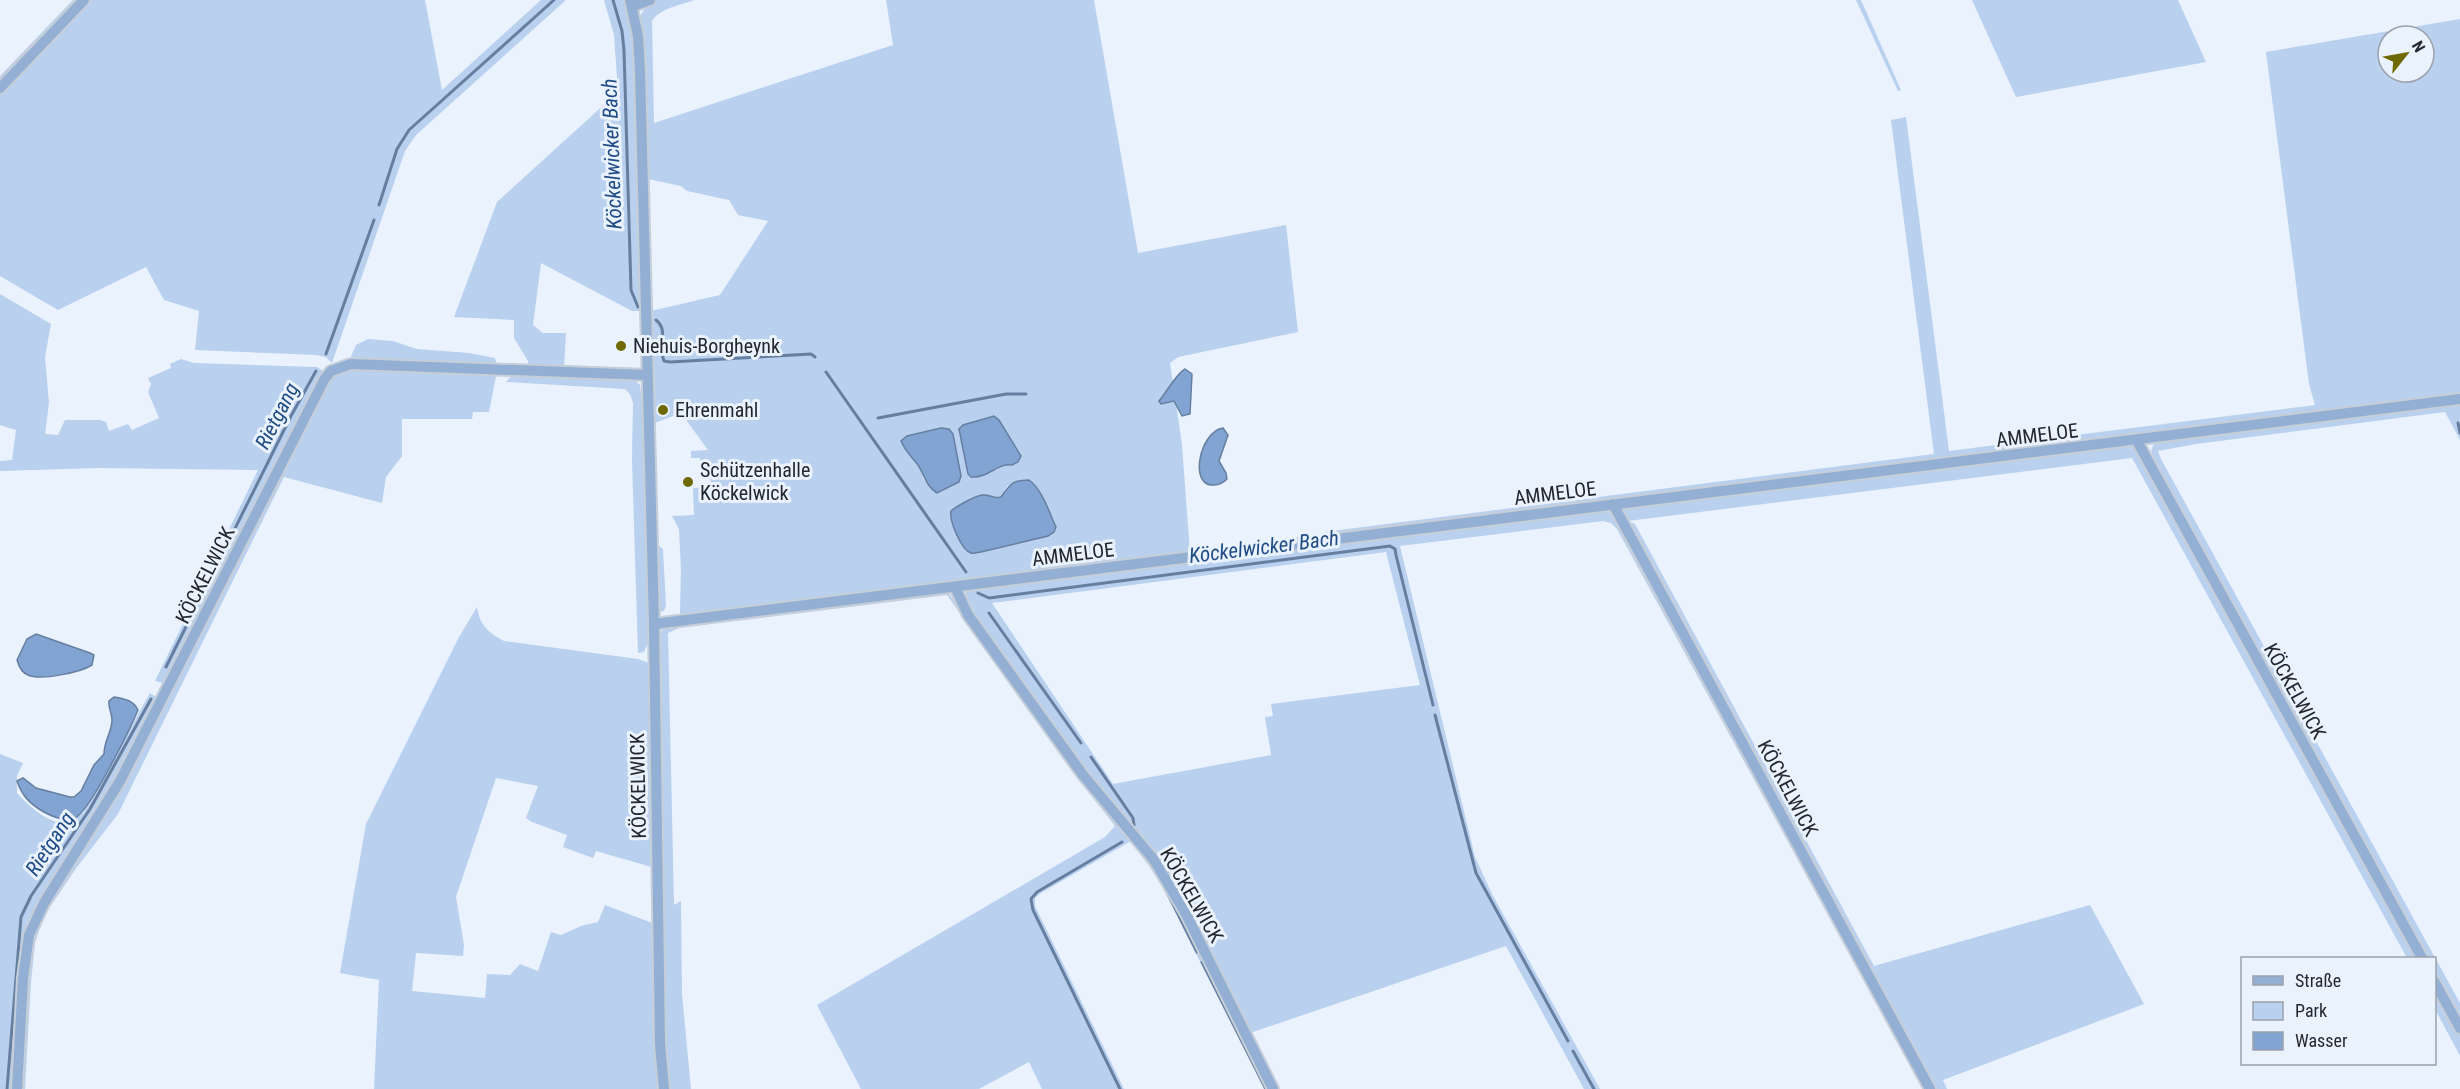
<svg xmlns="http://www.w3.org/2000/svg" width="2460" height="1089" font-family="'Roboto Condensed',sans-serif">
	<rect width="100%" height="100%" fill="#eaf2fd"/>
	<!-- green -->
	<path fill="#b9d0ef" fill-rule="evenodd" d="M73 0H79L0 83V76Z
		M87 0H425L442 90 541 0H566L416 135 405 151 332 363 326 357 316 355 195 350 199 311 164 300 146 267 58 310 0 276V94Z
		M604 0H626L635 41 643 311H632L541 263 533 325 543 333H566L564 369 529 367 528 361 514 338V320L454 317 497 202 618 92 614 35Z
		M658 0H694C681 5 660 8 652 21L654 123 893 45 886 0H1094L1138 253 1286 225 1298 332 1178 357 1170 363 1173 383 1160 399 1176 403 1182 445 1190 553 684 617 680 613 681 570 679 529 672 516 694 515 693 488 711 487 710 476H705V470H701L700 458H691V451L708 450 681 413 652 424V386L655 377 652 368 651 311 720 295 768 221 738 215 729 200 687 191 681 186 648 179 645 75 640 16 647 5ZM999 420 1006 434 1018 451 1006 464 976 477H971L961 439ZM941 428 953 434 961 476 959 482 942 491 924 480 919 466 901 441 907 436ZM1020 480H1028L1034 484 1035 540 981 552 966 549 951 522V511L977 496 1001 497 1007 486Z
		M1856 0H1861L1901 90 1898 91Z
		M1972 0H2178L2206 62 2016 97Z
		M2460 19V394L1331 536 1324 532 1934 454 1891 120 1906 117 1949 451 2315 405 2309 384 2266 52ZM2388 36H2424V72H2388Z
		M0 294 51 324 45 357 49 403 45 434 58 435 65 420H100L106 422 109 431 128 424 132 430 159 418 148 392 151 384 148 378 171 368 170 364 181 359 194 363 317 367 322 370 323 375 167 684 155 681 258 470 99 468 0 471V461L12 460 16 430 0 425Z
		M368 339 393 341 417 349 469 353 495 358 497 367 349 361 356 345Z
		M350 367 497 371 489 412H473L472 419H402V456L386 477 382 503 284 477 118 814 77 867 48 910 40 928 35 943 31 982 25 1089H20L28 977 34 932 53 897 126 782 333 373Z
		M514 373 625 378 636 381 640 385 644 415 650 639 644 652 638 653 632 459 633 403 630 394 625 389 506 382Z
		M2460 399V440L2445 412 2196 444 2158 451 2161 459 2460 1003V1019L2435 972 2434 958H2427L2155 464 2151 450 2156 440Z
		M2136 443 2421 958H2407L2132 458 1628 521 1635 524 1874 966 2090 905 2144 1004 1943 1080 1947 1089H1937L1623 514 1625 505Z
		M1607 508 1613 511 1853 956 1851 957 1617 529 1611 523 1603 521 1400 546 1475 857 1492 894 1600 1089H1584L1506 946 1250 1033 1182 901 1085 775 980 627 965 599 966 591 970 588ZM1386 552 1420 685 1271 704 1273 716 1265 717 1271 755 1113 784 992 603Z
		M656 546H659L663 549 666 606 664 611 658 612Z
		M947 591 1077 772 1162 875 1270 1089H1264L1159 880 1131 841 1041 893 1035 898V906L1124 1089H1042L1029 1062 979 1089H861L817 1005 1105 837 1115 826 1072 771 947 595 679 628 668 633 674 905 681 901 682 994 691 1089H669L664 1045 659 633 671 624Z
		M477 607C480 626 488 632 504 641L638 659 649 663 655 868 596 851 593 858 563 847 567 835 532 822 526 818 538 786 496 778 456 897 464 945 463 956 416 953 412 991 485 998 487 974 510 975 520 964 538 971 551 932 561 935 581 926 598 922 605 905 655 924 659 1089H374L379 980 340 973 366 824 459 637Z
		M150 693 156 697 158 702 115 785 34 917 14 1089H0V754L23 763 17 776V793C31 808 43 819 63 824L83 813Z
		M2434 984 2460 1031V1056L2435 1009Z"/>
	<!-- water -->
	<path fill="#82a4d2" stroke="#667fa1" stroke-width="1.5" d="M1185 369 1192 374 1190 414 1182 416 1174 401 1161 404 1159 401C1166 393 1177 373 1185 369Z
		M994 416 999 420 1021 456 1018 462 1012 465C997 463 989 478 971 477L968 474 959 429 963 425Z
		M941 428 949 429 953 434 961 476 959 482 937 493C926 486 925 476 918 465 912 457 905 451 901 441L907 436Z
		M1223 428 1228 435 1219 461 1226 473 1227 479C1223 483 1220 485 1214 485 1188 487 1200 431 1223 428Z
		M1029 480C1042 489 1049 512 1056 527L1054 532 1048 536 981 552C978 552 975 554 971 553 961 550 949 520 951 511 957 506 975 496 982 495 989 494 994 499 1001 497 1010 485 1011 480 1029 480Z
		M36 634 90 653 94 655 92 665C81 672 41 681 28 675 22 673 19 667 17 660L27 639Z
		M114 697C125 699 133 700 138 710 130 729 90 811 75 818 65 822 53 817 44 812 30 804 22 796 17 781L23 778 36 788 70 797H74L81 791 94 765 104 754C104 740 112 732 112 720 112 713 108 708 109 701Z"/>
	<g fill="none" stroke-linecap="round" stroke-linejoin="round">
		<!-- stream -->
		<path stroke="#667fa1" stroke-width="3" d="M613 0 622 31 624 50 631 290 638 307
			M379 205 397 149 409 130 554 0
			M656 320C669 330 658 347 664 361L670 362 811 354 815 357
			M326 354 374 220
			M826 372 966 572
			M878 418 1006 394H1026
			M2458 423 2460 433
			M978 593 989 598 1390 546 1395 549 1396 555 1433 705
			M989 613 1081 743
			M166 667 291 416 316 371
			M1435 715 1476 873 1568 1041
			M1091 757 1133 818 1134 825
			M1167 892 1197 952
			M1202 962 1266 1089
			M1573 1051 1594 1089
			M7 1089 21 917 31 896 90 809 151 699
			M1120 1089 1033 910 1031 899 1037 892 1122 842"/>
		<defs>
			<path id="street" d="M630 0 638 36 640 71 654 624 660 1044 664 1089
				M633 6 650 0
				M0 88 84 0
				M2137 441 2422 958
				M1613 504 1930 1089
				M955 587 968 615 1083 775 1154 860 1186 914 1273 1089
				M654 624 2460 399
				M2434 981 2460 1028
				M17 1089 23 978 29 935 44 903 120 781 324 380 331 371 351 364 647 375"/>
		</defs>
		<!-- street casing -->
		<use href="#street" stroke="#c6ced8" stroke-width="14"/>
		<!-- street -->
		<use href="#street" stroke="#94afd4" stroke-width="10"/>
	</g>
	<!-- markers -->
	<g fill="#6e6901" stroke="#eaf2fd" stroke-width="2">
		<circle cx="621" cy="346" r="6"/>
		<circle cx="663" cy="410" r="6"/>
		<circle cx="688" cy="482" r="6"/>
	</g>
	<g text-anchor="middle" dominant-baseline="central" stroke-width="6" stroke-linejoin="round" paint-order="stroke">
		<!-- poi labels -->
		<g font-size="20" fill="#23282f" stroke="#eaf2fd" text-anchor="start">
			<text x="633" y="346">Niehuis-Borgheynk</text>
			<text x="675" y="410">Ehrenmahl</text>
			<text x="700" y="470">Schützenhalle<tspan x="700" dy="23">Köckelwick</tspan></text>
		</g>
		<!-- street labels -->
		<g font-size="20" fill="#23282f" stroke="#eaf2fd">
			<text transform="translate(2037 435) rotate(-7)">AMMELOE</text>
			<text transform="translate(1555 493) rotate(-7)">AMMELOE</text>
			<text transform="translate(1073 554) rotate(-7)">AMMELOE</text>
			<text transform="translate(205 575) rotate(-63)">KÖCKELWICK</text>
			<text transform="translate(2295 691) rotate(61)">KÖCKELWICK</text>
			<text transform="translate(638 786) rotate(-91)">KÖCKELWICK</text>
			<text transform="translate(1788 788) rotate(62)">KÖCKELWICK</text>
			<text transform="translate(1192 895) rotate(60)">KÖCKELWICK</text>
		</g>
		<!-- water labels -->
		<g font-size="21" font-style="italic" fill="#204c85" stroke="#eaf2fd">
			<text transform="translate(612 154) rotate(-92)">Köckelwicker Bach</text>
			<text transform="translate(277 416) rotate(-63)">Rietgang</text>
			<text transform="translate(1264 547) rotate(-7)">Köckelwicker Bach</text>
			<text transform="translate(50 844) rotate(-57)">Rietgang</text>
		</g>
	</g>
	<!-- legend -->
	<rect x="2241" y="957" width="195" height="108" fill="#eaf2fd" stroke="#9aa1ab" stroke-width="1.5"/>
	<rect x="2253" y="976" width="30" height="9" fill="#94afd4" stroke="#9aa1ab" stroke-width="1.5"/>
	<text x="2295" y="987" font-size="18" fill="#23282f">Straße</text>
	<rect x="2253" y="1002" width="30" height="18" fill="#b9d0ef" stroke="#9aa1ab" stroke-width="1.5"/>
	<text x="2295" y="1017" font-size="18" fill="#23282f">Park</text>
	<rect x="2253" y="1032" width="30" height="18" fill="#82a4d2" stroke="#9aa1ab" stroke-width="1.5"/>
	<text x="2295" y="1047" font-size="18" fill="#23282f">Wasser</text>
	<!-- north arrow -->
	<g transform="translate(2406 54) rotate(59)"><circle r="28" fill="#eaf2fd" stroke="#9aa1ab" stroke-width="1.5"/>
	<path d="M0-4.5L10 22L0 15L-10 22Z" fill="#6e6901"/>
	<text y="-9" font-size="16" font-weight="bold" text-anchor="middle" fill="#23282f">N</text>
	</g>
</svg>
